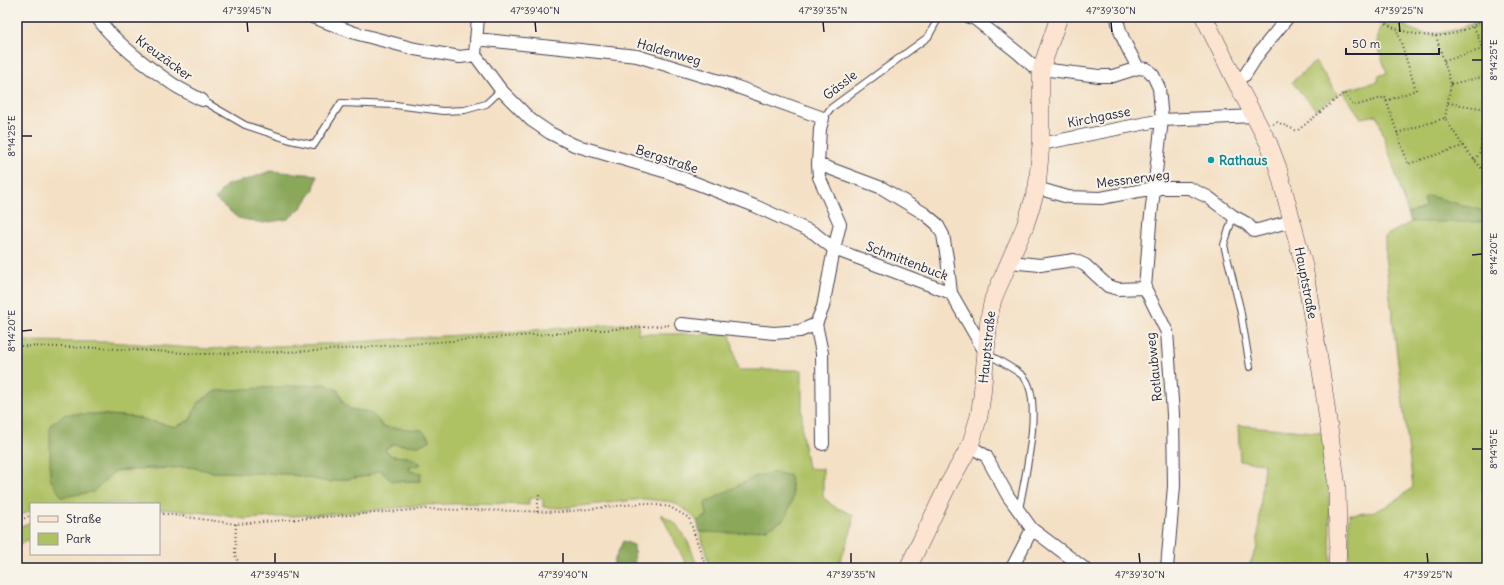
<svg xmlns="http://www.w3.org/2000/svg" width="1504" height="585" font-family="Delius,sans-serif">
	<rect width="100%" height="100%" fill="#f7f3e8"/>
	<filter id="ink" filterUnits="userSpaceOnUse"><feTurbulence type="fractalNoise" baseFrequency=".025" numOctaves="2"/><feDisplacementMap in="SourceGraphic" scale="8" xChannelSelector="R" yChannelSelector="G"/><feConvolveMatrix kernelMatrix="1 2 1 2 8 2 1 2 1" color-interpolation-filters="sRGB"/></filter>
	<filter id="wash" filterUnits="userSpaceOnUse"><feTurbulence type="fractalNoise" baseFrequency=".012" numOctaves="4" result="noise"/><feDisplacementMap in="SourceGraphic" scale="16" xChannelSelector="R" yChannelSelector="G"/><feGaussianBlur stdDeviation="0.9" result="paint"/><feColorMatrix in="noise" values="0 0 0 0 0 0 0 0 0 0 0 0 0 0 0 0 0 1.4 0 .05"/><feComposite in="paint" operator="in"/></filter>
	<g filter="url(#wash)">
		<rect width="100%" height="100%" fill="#f4e0c5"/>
		<!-- green -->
		<path fill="#aec164" stroke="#687250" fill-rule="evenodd" d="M1484 17H1487V568H1349V514C1379 514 1391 505 1413 487L1385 256V236L1411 222 1377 115 1361 118 1342 91 1379 81 1378 76 1387 73C1383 60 1369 31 1386 22 1388 21 1392 20 1395 20 1404 25 1416 33 1427 34 1441 35 1472 26 1484 17Z
			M1315 62 1338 94 1316 110 1292 82Z
			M639 323 638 334H730L738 370H802V434L808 468 823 469V497L833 506 853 515 852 528 838 568H710L700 532 767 529 707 516 697 521 689 512 673 502 644 499 561 508 543 507V499L529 498V505L480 503 423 505 344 513 244 519 216 514 159 509V504H31V510L17 517V341L109 342 207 349 324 344ZM338 390 343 402 350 409 370 412 379 421 383 427 399 428 431 440 418 446 393 444 384 449 392 456 410 457 420 464 409 468 410 471 421 473 420 481H392L380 470 367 476 329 482 288 474 213 472 191 467 115 471 94 414 134 417 175 427 190 420 198 403Z
			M1238 425 1324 433 1328 468 1331 568H1248L1257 548 1264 464 1240 461Z
			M661 514 676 524 689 544 698 568H688Z
			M31 522V540H28L17 546V528Z"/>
		<!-- forest -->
		<path fill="#8aa75a" stroke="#56644a" d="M270 171 317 175 314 189 301 208 288 219 263 223 238 218 215 199 226 185 249 179Z
			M1430 196 1487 212V222H1411L1408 213 1425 208 1424 198Z
			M325 384 338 390 343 402 350 409 370 412 379 421 383 427 422 430 431 440 418 446 393 444 384 450 392 456 410 457 421 464 409 468 410 471 421 473 420 481H392L380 470 367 476 329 482 288 474 213 472 191 467 151 468 115 471 93 492 62 497 50 479V425L66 414H94L134 417 175 427 190 420 198 403 215 391Z
			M775 472 790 476 793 498 785 519 767 529 733 533 700 532 697 521 707 516 705 503 754 477Z
			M623 541 634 545 635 568H613L614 561Z"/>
	</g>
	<g filter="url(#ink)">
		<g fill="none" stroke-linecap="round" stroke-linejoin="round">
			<defs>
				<path id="lane" d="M202 100 245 125 290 140 314 145 341 103 395 105 443 111 465 110 486 104 501 90
					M823 118 831 108 928 37 939 17
					M1233 216 1224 245 1240 308 1250 367
					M988 354C996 359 1020 372 1024 377 1044 401 1024 480 1019 510"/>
				<path id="street" d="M97 17C111 39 145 65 167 80 177 88 190 94 202 100
					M312 17 355 33 415 49 460 57 475 55
					M478 17 475 55 501 90 531 120 550 133 574 145 667 172 755 206 814 233 834 249 823 307 816 324 800 331 774 333 681 324
					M969 17 975 19 1017 52 1034 67 1041 69 1099 76H1113L1138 68
					M1117 17C1119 35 1130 52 1138 68L1147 69 1153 75 1159 88 1162 120 1150 224 1145 288 1167 332 1173 414 1174 486 1167 568
					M476 39 637 56 729 84 823 118 820 129 818 164 819 177 840 224 834 249 951 293 985 352
					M1235 80 1245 75 1259 53 1288 17
					M1041 144 1162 120 1255 116
					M818 164 882 188 925 214 937 224 943 235 947 258 951 293
					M1037 188 1068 197 1101 198 1154 188H1189L1208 197 1233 216 1246 223 1254 231 1292 221
					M1010 262 1040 265 1074 260 1085 265 1108 286 1118 289 1145 288
					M816 324 822 353 823 444
					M970 446 986 456 1008 496 1032 529 1084 568
					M1012 568 1032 529"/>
				<path id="secondary" d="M1204 17 1235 80 1269 144 1278 168 1304 266 1323 384 1337 487 1338 542 1337 568
					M908 568 948 485 970 446 979 416 982 396 989 318 993 299 1025 226 1037 188 1041 144V69L1059 17"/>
			</defs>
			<!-- lane casing -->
			<use href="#lane" stroke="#423e50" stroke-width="8"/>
			<!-- street casing -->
			<use href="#street" stroke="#423e50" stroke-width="14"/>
			<!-- secondary casing -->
			<use href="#secondary" stroke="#423e50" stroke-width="18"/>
			<!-- path -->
			<path stroke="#423e50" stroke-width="2" stroke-dasharray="1 3" stroke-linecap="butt" d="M1381 17C1388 27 1396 29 1407 32 1437 40 1461 35 1487 18
				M1473 27 1477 33 1487 65
				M1436 36 1451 84 1445 118
				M1444 61 1483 49
				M1451 84 1487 76
				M1386 101 1416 90 1397 30
				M1448 103 1487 109
				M1273 124 1277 122 1297 131 1344 93 1354 106 1385 97 1408 164 1463 146 1487 175
				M1397 133 1445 118 1463 146
				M1475 160 1480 152 1487 105
				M17 346 102 348 203 354 314 351 670 325
				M537 512 539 494
				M159 513 236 524 425 509 562 512 644 503 670 507 689 518 706 568
				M17 522 31 515
				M236 524 235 555 241 568"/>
			<!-- lane -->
			<use href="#lane" stroke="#fff" stroke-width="6"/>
			<!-- street -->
			<use href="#street" stroke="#fff" stroke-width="12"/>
			<!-- secondary -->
			<use href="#secondary" stroke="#fde4d1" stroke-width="17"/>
		</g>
	</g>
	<!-- ticks -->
	<path fill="none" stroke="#22223b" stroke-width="1.5" d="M247 22 248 32M535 22 536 32M823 22 824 32M1111 22 1112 32M1399 22 1400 32M1472 60H1482M22 136H32M1472 255 1482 254M22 331 32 330M1472 449H1482M275 553V563M563 553V563M851 553V563M1139 553 1140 563M1427 553 1428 563"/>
	<!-- markers -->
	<circle fill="#0f9aa8" stroke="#f7f3e8" stroke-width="1.5" cx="1211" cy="160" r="4"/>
	<g text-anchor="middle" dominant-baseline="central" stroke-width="4" stroke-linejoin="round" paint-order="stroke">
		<!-- street labels -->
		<g font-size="13" fill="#22223b" stroke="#f7f3e8">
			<text transform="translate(669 52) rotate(16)">Haldenweg</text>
			<text transform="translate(164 58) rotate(36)">Kreuzäcker</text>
			<text transform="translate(840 85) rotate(-38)">Gässle</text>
			<text transform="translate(1099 117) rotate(-11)">Kirchgasse</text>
			<text transform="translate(667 159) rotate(18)">Bergstraße</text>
			<text transform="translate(1133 179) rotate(-7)">Messnerweg</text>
			<text transform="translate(907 261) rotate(21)">Schmittenbuck</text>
			<text transform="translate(1306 283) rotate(79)">Hauptstraße</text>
			<text transform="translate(987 347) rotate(-84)">Hauptstraße</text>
			<text transform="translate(1154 367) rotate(-96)">Rotlaubweg</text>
		</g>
		<!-- culture labels -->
		<g font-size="13" font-weight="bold" fill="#0d838f" stroke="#f7f3e8" text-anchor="start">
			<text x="1219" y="160">Rathaus</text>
		</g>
	</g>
	<!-- margin -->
	<rect width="1504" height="585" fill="none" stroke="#f7f3e8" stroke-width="44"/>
	<!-- legend -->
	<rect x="30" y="503" width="130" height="52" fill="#f7f3e8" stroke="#a29fa3"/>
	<rect x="38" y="516" width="20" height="6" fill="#fde4d1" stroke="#a29fa3"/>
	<text x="66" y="523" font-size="12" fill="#22223b">Straße</text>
	<rect x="38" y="533" width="20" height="12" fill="#aec164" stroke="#a29fa3"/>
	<text x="66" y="543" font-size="12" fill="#22223b">Park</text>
	<!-- scale -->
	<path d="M1346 48v6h93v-6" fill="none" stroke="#22223b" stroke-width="2"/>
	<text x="1352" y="48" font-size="12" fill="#22223b" stroke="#f7f3e8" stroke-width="3" paint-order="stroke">50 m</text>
	<rect x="22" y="22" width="1460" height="541" fill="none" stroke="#22223b" stroke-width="1.5"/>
	<g font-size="10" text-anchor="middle" fill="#22223b">
		<text x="247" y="14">47°39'45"N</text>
		<text x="535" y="14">47°39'40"N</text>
		<text x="823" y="14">47°39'35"N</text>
		<text x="1111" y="14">47°39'30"N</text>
		<text x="1399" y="14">47°39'25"N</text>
		<text transform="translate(1493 60) rotate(-90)" y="4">8°14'25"E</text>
		<text transform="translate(11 136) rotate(-90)" y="4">8°14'25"E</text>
		<text transform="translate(1493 254) rotate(-90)" y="4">8°14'20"E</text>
		<text transform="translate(11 331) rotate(-90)" y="4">8°14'20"E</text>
		<text transform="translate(1493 449) rotate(-90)" y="4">8°14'15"E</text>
		<text x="275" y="578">47°39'45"N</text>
		<text x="563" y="578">47°39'40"N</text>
		<text x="851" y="578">47°39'35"N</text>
		<text x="1140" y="578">47°39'30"N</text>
		<text x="1428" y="578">47°39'25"N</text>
	</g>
</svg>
